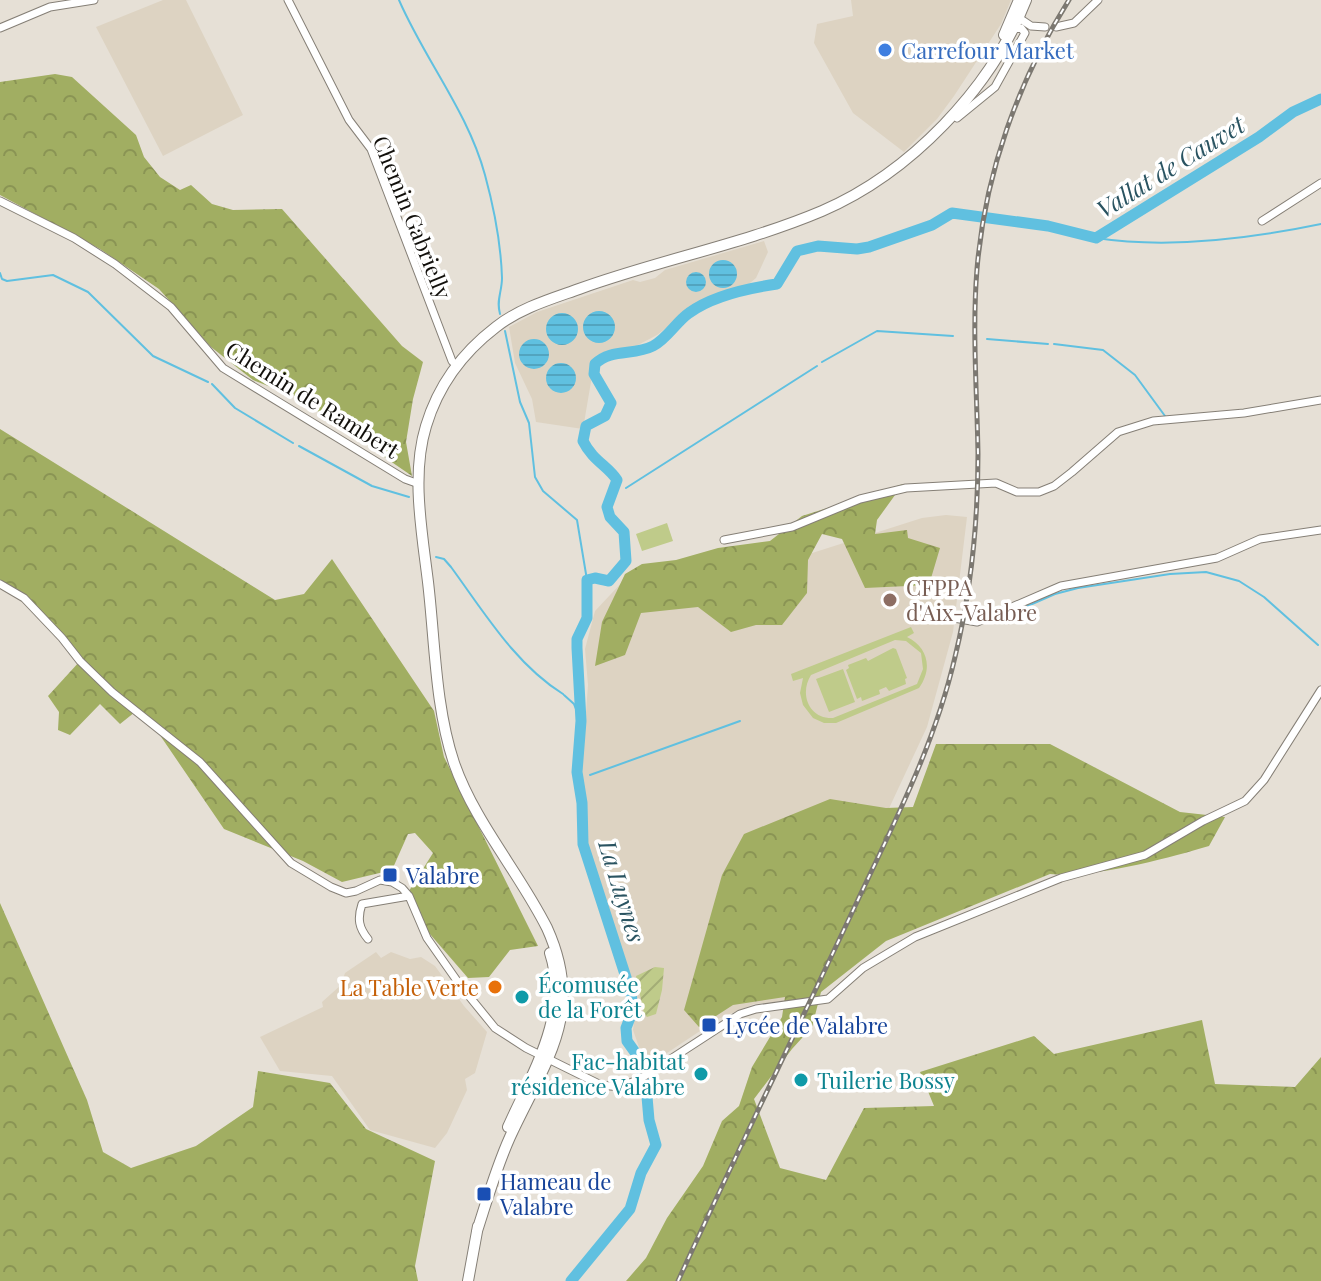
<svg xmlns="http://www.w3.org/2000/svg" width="1321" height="1281" font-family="'Playfair Display',serif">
	<defs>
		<pattern id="forest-crowns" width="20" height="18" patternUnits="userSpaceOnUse" patternTransform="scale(2)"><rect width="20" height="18" fill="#a1ae62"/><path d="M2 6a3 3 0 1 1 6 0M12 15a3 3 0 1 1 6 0" fill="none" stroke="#8a9454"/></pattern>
		<pattern id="garden-furrows" width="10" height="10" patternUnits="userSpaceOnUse" patternTransform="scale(2)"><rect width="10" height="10" fill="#bfcb8a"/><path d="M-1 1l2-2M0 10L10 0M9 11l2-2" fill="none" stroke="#a3ad76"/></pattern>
		<pattern id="water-rules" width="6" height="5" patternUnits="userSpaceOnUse" patternTransform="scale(2)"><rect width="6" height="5" fill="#60c0e0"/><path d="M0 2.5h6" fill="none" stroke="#52a4bf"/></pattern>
	</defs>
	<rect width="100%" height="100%" fill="#e6e0d6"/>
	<!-- built -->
	<path fill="#ddd3c2" d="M163 0H186L243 115 163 156 96 27Z
		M851 0H1011L1001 24 954 96 937 119 904 152 853 113 814 43 817 24 853 16Z
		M764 241 768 252 756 278 744 288 694 306 657 335 636 346 598 360 594 364 583 429 536 422 532 399 515 363 509 327 537 312 633 280 640 282 655 278 665 270Z
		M946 515 967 517 953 632 927 727 800 999 754 1004 718 1019 646 1067 633 1030 637 1000 586 841 582 768 588 685 585 649 595 611 626 578H734L922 518Z
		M376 952 381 958 391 952 410 959 421 957 435 966 464 1006 487 1032 475 1073 465 1079 467 1090 447 1133 435 1148 370 1130 332 1076 280 1071 260 1037 323 1007 322 1002 341 985 345 973Z"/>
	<!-- grass -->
	<path fill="#bfcb8a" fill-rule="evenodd" d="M667 523 673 541 642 551 636 534Z
		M911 627 914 633 907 637C928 647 933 669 919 688L836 723H824L813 718 803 705 800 693 803 678 793 681 791 674ZM895 640 906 641 921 653 923 669 917 684 833 718C809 719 799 694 811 675Z
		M893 648 896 649 907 678 905 679 906 684 889 691 886 687 879 690 880 694 862 701 861 697 857 699 846 670 849 668 848 665 866 658 868 661Z
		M843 669 855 702 829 712 816 679Z"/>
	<!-- forest -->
	<path fill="url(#forest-crowns)" d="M55 74 72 77 136 135 144 157 160 177 180 190 191 185 212 204 233 210 282 209 402 346 423 362 413 399 406 442 412 476 297 397 253 380 211 347 159 289 100 249 0 195V82Z
		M0 429 275 600 304 594 332 559 434 711 444 757 538 946 510 950 489 977 468 978 429 933 409 891 433 853 415 833 408 834 392 870 342 882 303 861 224 829 153 725 135 712 120 724 100 704 70 735 58 730 59 712 48 696 80 661 24 598 0 584Z
		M903 484 877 520 875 534 907 530 908 538 940 548 929 585 865 588 842 539 822 534 808 560 807 593 782 625H756L731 632 698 607 641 613 625 655 595 666 602 622 625 574 642 564 676 560 718 548 770 541 802 516Z
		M936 744H1050L1180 812 1225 817 1209 846C1169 858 1090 879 1050 874L886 941 821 992 812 1027 792 1049 754 1099 780 1168 826 1180 864 1108 934 1106 920 1072 1034 1036 1054 1054 1202 1020 1215 1084 1295 1087 1321 1057V1281H626L646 1258 667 1218 703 1166 722 1121 739 1106 752 1067 782 1017 785 997 733 1005 699 1027 684 1010 722 875 744 834 830 799 886 808 913 807Z
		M0 903 87 1100 103 1152 131 1168 196 1146 253 1107 258 1071 330 1083 366 1129 435 1161 415 1266 418 1281H0Z"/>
	<!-- garden -->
	<path fill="url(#garden-furrows)" d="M655 967 664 968 662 990 656 1014 647 1017 644 1014 636 976Z"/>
	<!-- water -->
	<path fill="url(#water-rules)" d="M709 274a14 14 0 1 1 28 0a14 14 0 1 1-28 0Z
		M686 282a10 10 0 1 1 20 0a10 10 0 1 1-20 0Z
		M583 327a16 16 0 1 1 32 0a16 16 0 1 1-32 0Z
		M546 329a16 16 0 1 1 32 0a16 16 0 1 1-32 0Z
		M519 354a15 15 0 1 1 30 0a15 15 0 1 1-30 0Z
		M546 378a15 15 0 1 1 30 0a15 15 0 1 1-30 0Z"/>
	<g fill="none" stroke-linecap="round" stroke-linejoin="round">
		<!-- stream -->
		<path stroke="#60c0e0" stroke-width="2" d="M399 0C425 60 468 112 485 175 494 208 501 245 502 278 502 292 496 300 500 314
			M1096 238C1168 249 1249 239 1321 224
			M0 273 2 279 7 281 53 275 88 292 153 356 208 382
			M505 331 520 402 529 423 535 477 543 491 577 520 587 580
			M987 339 1048 344
			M1054 344 1103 350 1135 375 1165 416
			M822 362 877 331 953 336
			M212 384 235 408 293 443
			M299 446 372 486 409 497
			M626 488 817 366
			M609 500 614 496
			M436 557 444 559 451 567C484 612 515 664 563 694
			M996 620 1055 594 1078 588 1170 574 1206 572 1239 581 1264 597 1318 645
			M564 695 574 704 581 721
			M590 775 740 721"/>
		<!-- river -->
		<path stroke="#60c0e0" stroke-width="11" d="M571 1281 630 1209 641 1173 656 1145 649 1120 646 1085 637 1055 627 1041 626 1028 633 1010 631 993 583 844 582 803 577 772 581 721 577 648V639L587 618V580L595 578 609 581 626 561 624 532 610 517 607 507 617 480C608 466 593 461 583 441L586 426 605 416 611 403 594 374 595 364C611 348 634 356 653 346 667 339 676 322 689 313 712 296 749 288 777 284L797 251 818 246 857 249 869 247 932 225 952 213 1048 226 1096 238 1259 137 1293 112 1321 99"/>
		<defs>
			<path id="minor" d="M288 0 349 120 371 149 452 361 456 365
				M1019 18 1031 26 1045 27
				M1056 27 1074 23 1098 0
				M0 28 50 7 94 0
				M957 118 995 87 1025 33 1021 28 1013 29
				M0 201 74 238 115 264 171 307 223 368 405 479 419 484
				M1262 221 1321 183
				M724 540 792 527 860 499 906 488 996 483 1017 492H1039L1054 486 1072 472 1118 432 1153 421 1244 413 1321 400
				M0 584 24 598 62 638 80 661 112 692 200 762 291 863 331 887 346 893 356 891 380 880 392 882 402 888 409 896 427 938 460 985 495 1028 526 1048 601 1085 620 1087 640 1079 740 1014 756 1009 828 999 863 968 915 937 1061 878 1145 855 1203 821 1245 801 1264 780 1321 690
				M954 618 977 622 1061 586 1217 558 1260 539 1321 530
				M368 939C359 928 357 919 362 904L409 896"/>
			<path id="secondary" d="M1004 35 1019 0
				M508 1127C532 1073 570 1014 550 953
				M477 1231C487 1200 496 1168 510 1137 545 1061 586 1014 547 928 519 872 475 823 454 763 435 706 435 641 428 582 422 532 411 475 426 426 438 386 462 353 496 327 520 308 551 299 579 289 659 260 744 244 822 211 910 173 991 89 1026 0
				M468 1281 478 1226"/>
		</defs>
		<!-- minor casing -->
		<use href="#minor" stroke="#857f76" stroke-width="9"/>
		<!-- secondary casing -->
		<use href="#secondary" stroke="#857f76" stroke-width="12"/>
		<!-- minor -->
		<use href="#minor" stroke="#fff" stroke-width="7"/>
		<!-- secondary -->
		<use href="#secondary" stroke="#fff" stroke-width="10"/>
		<defs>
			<path id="rail" d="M678 1281C736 1154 797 1030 856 904 894 823 935 744 955 657 971 591 978 522 978 454 977 392 972 330 977 269 985 173 1018 81 1069 0"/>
		</defs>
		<!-- rail casing -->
		<use href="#rail" stroke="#7c7871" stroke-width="5"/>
		<!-- rail -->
		<use href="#rail" stroke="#fff" stroke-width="2" stroke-dasharray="6" stroke-linecap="butt"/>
	</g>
	<!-- markers -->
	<circle fill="#3f7fe0" stroke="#fff" stroke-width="3" cx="885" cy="50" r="8"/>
	<circle fill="#8d6e63" stroke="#fff" stroke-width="3" cx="890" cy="600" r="8"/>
	<g fill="#1a4fb4" stroke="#fff" stroke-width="3">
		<rect x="382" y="867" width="16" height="16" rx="4"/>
		<rect x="701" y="1017" width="16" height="16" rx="4"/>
		<rect x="476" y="1186" width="16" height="16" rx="4"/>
	</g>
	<circle fill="#e8710a" stroke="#fff" stroke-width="3" cx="495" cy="987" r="8"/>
	<g fill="#0f9aa8" stroke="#fff" stroke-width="3">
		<circle cx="522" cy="997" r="8"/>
		<circle cx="701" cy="1074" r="8"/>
		<circle cx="801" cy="1080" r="8"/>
	</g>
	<g text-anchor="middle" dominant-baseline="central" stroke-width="7" stroke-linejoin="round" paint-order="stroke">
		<!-- shop labels -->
		<g font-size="22" fill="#366cbe" stroke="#fff" text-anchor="start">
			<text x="901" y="50">Carrefour Market</text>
		</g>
		<!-- street labels -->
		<g font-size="22" fill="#110f0b" stroke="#fff">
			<text transform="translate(413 217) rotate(68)">Chemin Gabrielly</text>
			<text transform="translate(313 399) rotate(32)">Chemin de Rambert</text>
		</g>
		<!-- education labels -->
		<g font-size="22" fill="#785e54" stroke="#fff" text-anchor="start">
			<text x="906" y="587">CFPPA<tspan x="906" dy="25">d'Aix-Valabre</tspan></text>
		</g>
		<!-- transit labels -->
		<g font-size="22" fill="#164399" stroke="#fff" text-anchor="start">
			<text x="406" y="875">Valabre</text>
			<text x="725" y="1025">Lycée de Valabre</text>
			<text x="500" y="1181">Hameau de<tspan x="500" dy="25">Valabre</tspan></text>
		</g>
		<!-- culture labels -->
		<g font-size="22" fill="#0d838f" stroke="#fff" text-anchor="start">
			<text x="538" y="984">Écomusée<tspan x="538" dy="25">de la Forêt</tspan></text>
			<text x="685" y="1061" text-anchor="end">Fac-habitat<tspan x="685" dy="25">résidence Valabre</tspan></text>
			<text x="817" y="1080">Tuilerie Bossy</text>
		</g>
		<!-- food labels -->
		<g font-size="22" fill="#c56008" stroke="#fff" text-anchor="end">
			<text x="479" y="987">La Table Verte</text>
		</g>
		<!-- water labels -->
		<g font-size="24" font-style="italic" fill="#295361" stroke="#fff">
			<text transform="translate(1170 166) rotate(-32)">Vallat de Cauvet</text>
			<text transform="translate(623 891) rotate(73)">La Luynes</text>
		</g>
	</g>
</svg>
